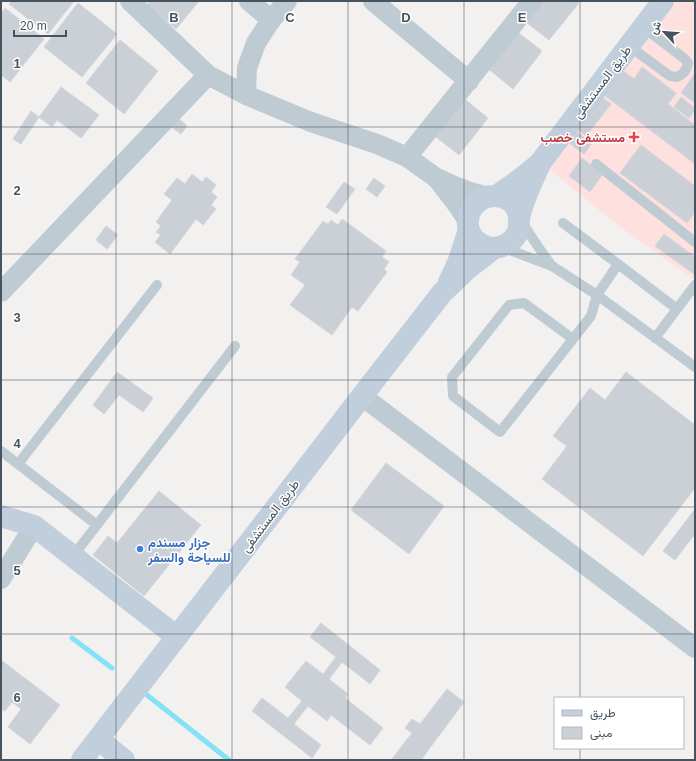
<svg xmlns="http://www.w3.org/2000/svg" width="696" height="761" font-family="Arial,Vazirmatn,sans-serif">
	<rect width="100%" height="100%" fill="#f3f0f0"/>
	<!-- medical -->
	<path fill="#fee0df" d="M677 1H695V280L619 226 549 169 622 70 638 53Z"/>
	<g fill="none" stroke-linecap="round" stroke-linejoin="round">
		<!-- stream -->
		<path stroke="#83e2f6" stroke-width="5" d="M72 638 112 668
			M142 691 229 760"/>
	</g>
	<!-- building -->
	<path fill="#cbcfd6" stroke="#d3d6dc" d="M12 1H74L48 34 9 4Z
		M150 1H199L176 29 147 5Z
		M537 1H576L579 3 549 40 522 19Z
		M78 3 117 34 82 77 44 47Z
		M5 8 44 39 10 82 1 75V14Z
		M515 30 542 51 513 89 486 67Z
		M120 40 158 71 124 114 86 83Z
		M642 67 676 93 668 104 695 125V164L604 95 622 70 634 79Z
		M695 73V103L681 93Z
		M61 87 99 115 81 138 57 120 52 127 39 117Z
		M462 97 488 118 459 155 432 134Z
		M602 97 611 104 586 136 577 129Z
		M681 97 695 108V110L689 118 674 107Z
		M31 111 39 117 21 144 13 139Z
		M177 117 187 126 181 134 170 126Z
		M577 132 592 143 584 154 569 143Z
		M641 145 695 186V212L687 223 620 173Z
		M582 158 603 174 590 192 569 176Z
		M192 174 202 182 206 177 216 185 211 192 217 197 211 205 216 209 203 225 196 219 170 254 155 242 161 235 156 232 161 226 156 222 172 200 164 194 177 178 185 184Z
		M374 178 385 186 377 197 366 189Z
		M344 182 355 189 337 214 326 207Z
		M342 219 386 251 382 257 389 262 384 269 387 272 358 311 352 307 332 335 290 305 305 285 291 275 300 262 295 259 323 221 328 224 331 220 338 225Z
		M106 226 118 235 107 249 96 240Z
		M664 234 695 257V272L694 274 655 246Z
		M117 372 153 398 143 412 119 395 104 414 93 405Z
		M626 372 695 425V488L643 556 542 479 567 446 553 436 590 388 605 400Z
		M386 463 444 506 409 554 351 510Z
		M159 491 201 525 144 596 93 555 108 536 117 543Z
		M695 509V534L675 560 663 551Z
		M321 623 380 670 370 684 342 662 329 679 348 694 345 698 383 728 370 745 331 715 327 721 308 706 294 724 321 745 312 758 252 711 262 698 288 718 302 701 285 687 306 661 323 674 336 657 310 637Z
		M1 660 60 705 30 744 8 727 21 709 12 702 5 711 1 709Z
		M447 689 464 702 421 760H391L412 733 405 728 412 719 420 724Z"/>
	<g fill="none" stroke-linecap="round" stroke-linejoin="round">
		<!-- lane -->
		<path stroke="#bfcbd3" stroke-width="10" d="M629 46 670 76 677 77C684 74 687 70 688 63L685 59 643 27
			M596 164 695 242
			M563 223 618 264 597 295 591 316 500 432 453 396 452 377 509 305 524 303 573 339
			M523 224 541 251 552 266
			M502 247 552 266 597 295 695 367
			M618 264 677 309
			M655 338 695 285
			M1 451 97 525
			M18 464 157 285
			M73 556 235 346"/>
		<!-- street -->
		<path stroke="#bfcbd3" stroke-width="20" d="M130 1 208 75 246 95 311 122 377 144 407 157 435 177 452 185 470 192 488 197
			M249 1 271 20
			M373 1 469 81
			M246 95 247 68 256 43 271 20 287 1
			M407 157 532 1
			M438 180 458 206 468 221
			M1 292 208 75
			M362 396 695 648
			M1 579 34 526"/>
		<!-- secondary -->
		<path stroke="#c1cedb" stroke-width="22" d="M496 196C512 186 526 175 540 163L663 1
			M519 216C518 213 517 210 516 207 500 185 465 198 468 226 469 233 473 239 479 243 487 249 497 249 505 245 511 242 515 238 518 232 520 226 518 220 520 214 524 198 532 182 539 166
			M449 282 458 263 469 230
			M1 516 34 526 177 637
			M98 739 124 760
			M82 760 362 396 442 293 467 269 494 248"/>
	</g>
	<!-- grid -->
	<path fill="none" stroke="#465460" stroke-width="1" stroke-opacity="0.55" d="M116 1V760M232 1V760M348 1V760M464 1V760M580 1V698M1 127H695M1 254H695M1 380H695M1 507H695M1 634H695M580 748V760"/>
	<!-- markers -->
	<path fill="#e0444e" stroke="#fff" stroke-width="1.5" d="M632 131h4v4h4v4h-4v4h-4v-4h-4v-4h4z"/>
	<circle fill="#3f7fe0" stroke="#fff" stroke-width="1.5" cx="140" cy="549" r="4"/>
	<g text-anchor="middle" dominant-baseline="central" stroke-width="3" stroke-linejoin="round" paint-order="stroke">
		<!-- street labels -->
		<g font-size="13" fill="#465460" stroke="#fff">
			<text transform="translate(602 82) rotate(-53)">طريق المستشفى</text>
			<text transform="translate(270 516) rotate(-53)">طريق المستشفى</text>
		</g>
		<!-- health labels -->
		<g font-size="13" font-weight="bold" fill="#be3a42" stroke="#fff" text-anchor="end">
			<text x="625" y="137">مستشفى خصب</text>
		</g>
		<!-- shop labels -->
		<g font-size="13" font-weight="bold" fill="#366cbe" stroke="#fff" text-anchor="start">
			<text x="148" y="542">جزار مسندم<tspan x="148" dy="15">للسياحة والسفر</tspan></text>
		</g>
	</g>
	<g font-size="13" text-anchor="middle" font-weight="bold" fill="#465460" stroke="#fff" stroke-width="3" stroke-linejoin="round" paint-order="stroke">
		<text x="174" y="22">B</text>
		<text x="290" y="22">C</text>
		<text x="406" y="22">D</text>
		<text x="522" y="22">E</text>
		<text x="17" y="68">1</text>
		<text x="17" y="195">2</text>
		<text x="17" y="322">3</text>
		<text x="17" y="448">4</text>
		<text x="17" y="575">5</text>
		<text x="17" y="702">6</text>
	</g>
	<!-- border -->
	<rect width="696" height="761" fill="none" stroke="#465460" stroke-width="4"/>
	<!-- legend -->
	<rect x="554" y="697" width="130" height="52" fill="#ffffff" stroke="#b5bbbf"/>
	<rect x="562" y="710" width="20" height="6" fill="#c1cedb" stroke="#b5bbbf"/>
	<text x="590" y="717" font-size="12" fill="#465460">طريق</text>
	<rect x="562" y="727" width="20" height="12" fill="#cbcfd6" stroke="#b5bbbf"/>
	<text x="590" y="737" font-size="12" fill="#465460">مبنى</text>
	<!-- north arrow -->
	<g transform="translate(664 32) rotate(296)" stroke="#ffffff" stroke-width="3" paint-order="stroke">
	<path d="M0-3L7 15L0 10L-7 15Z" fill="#465460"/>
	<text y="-6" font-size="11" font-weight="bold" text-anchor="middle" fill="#465460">ش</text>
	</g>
	<!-- scale -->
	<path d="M14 30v6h52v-6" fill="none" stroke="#465460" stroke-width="2"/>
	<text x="20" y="30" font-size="12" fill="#465460" stroke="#ffffff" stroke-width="3" paint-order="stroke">20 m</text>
</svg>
